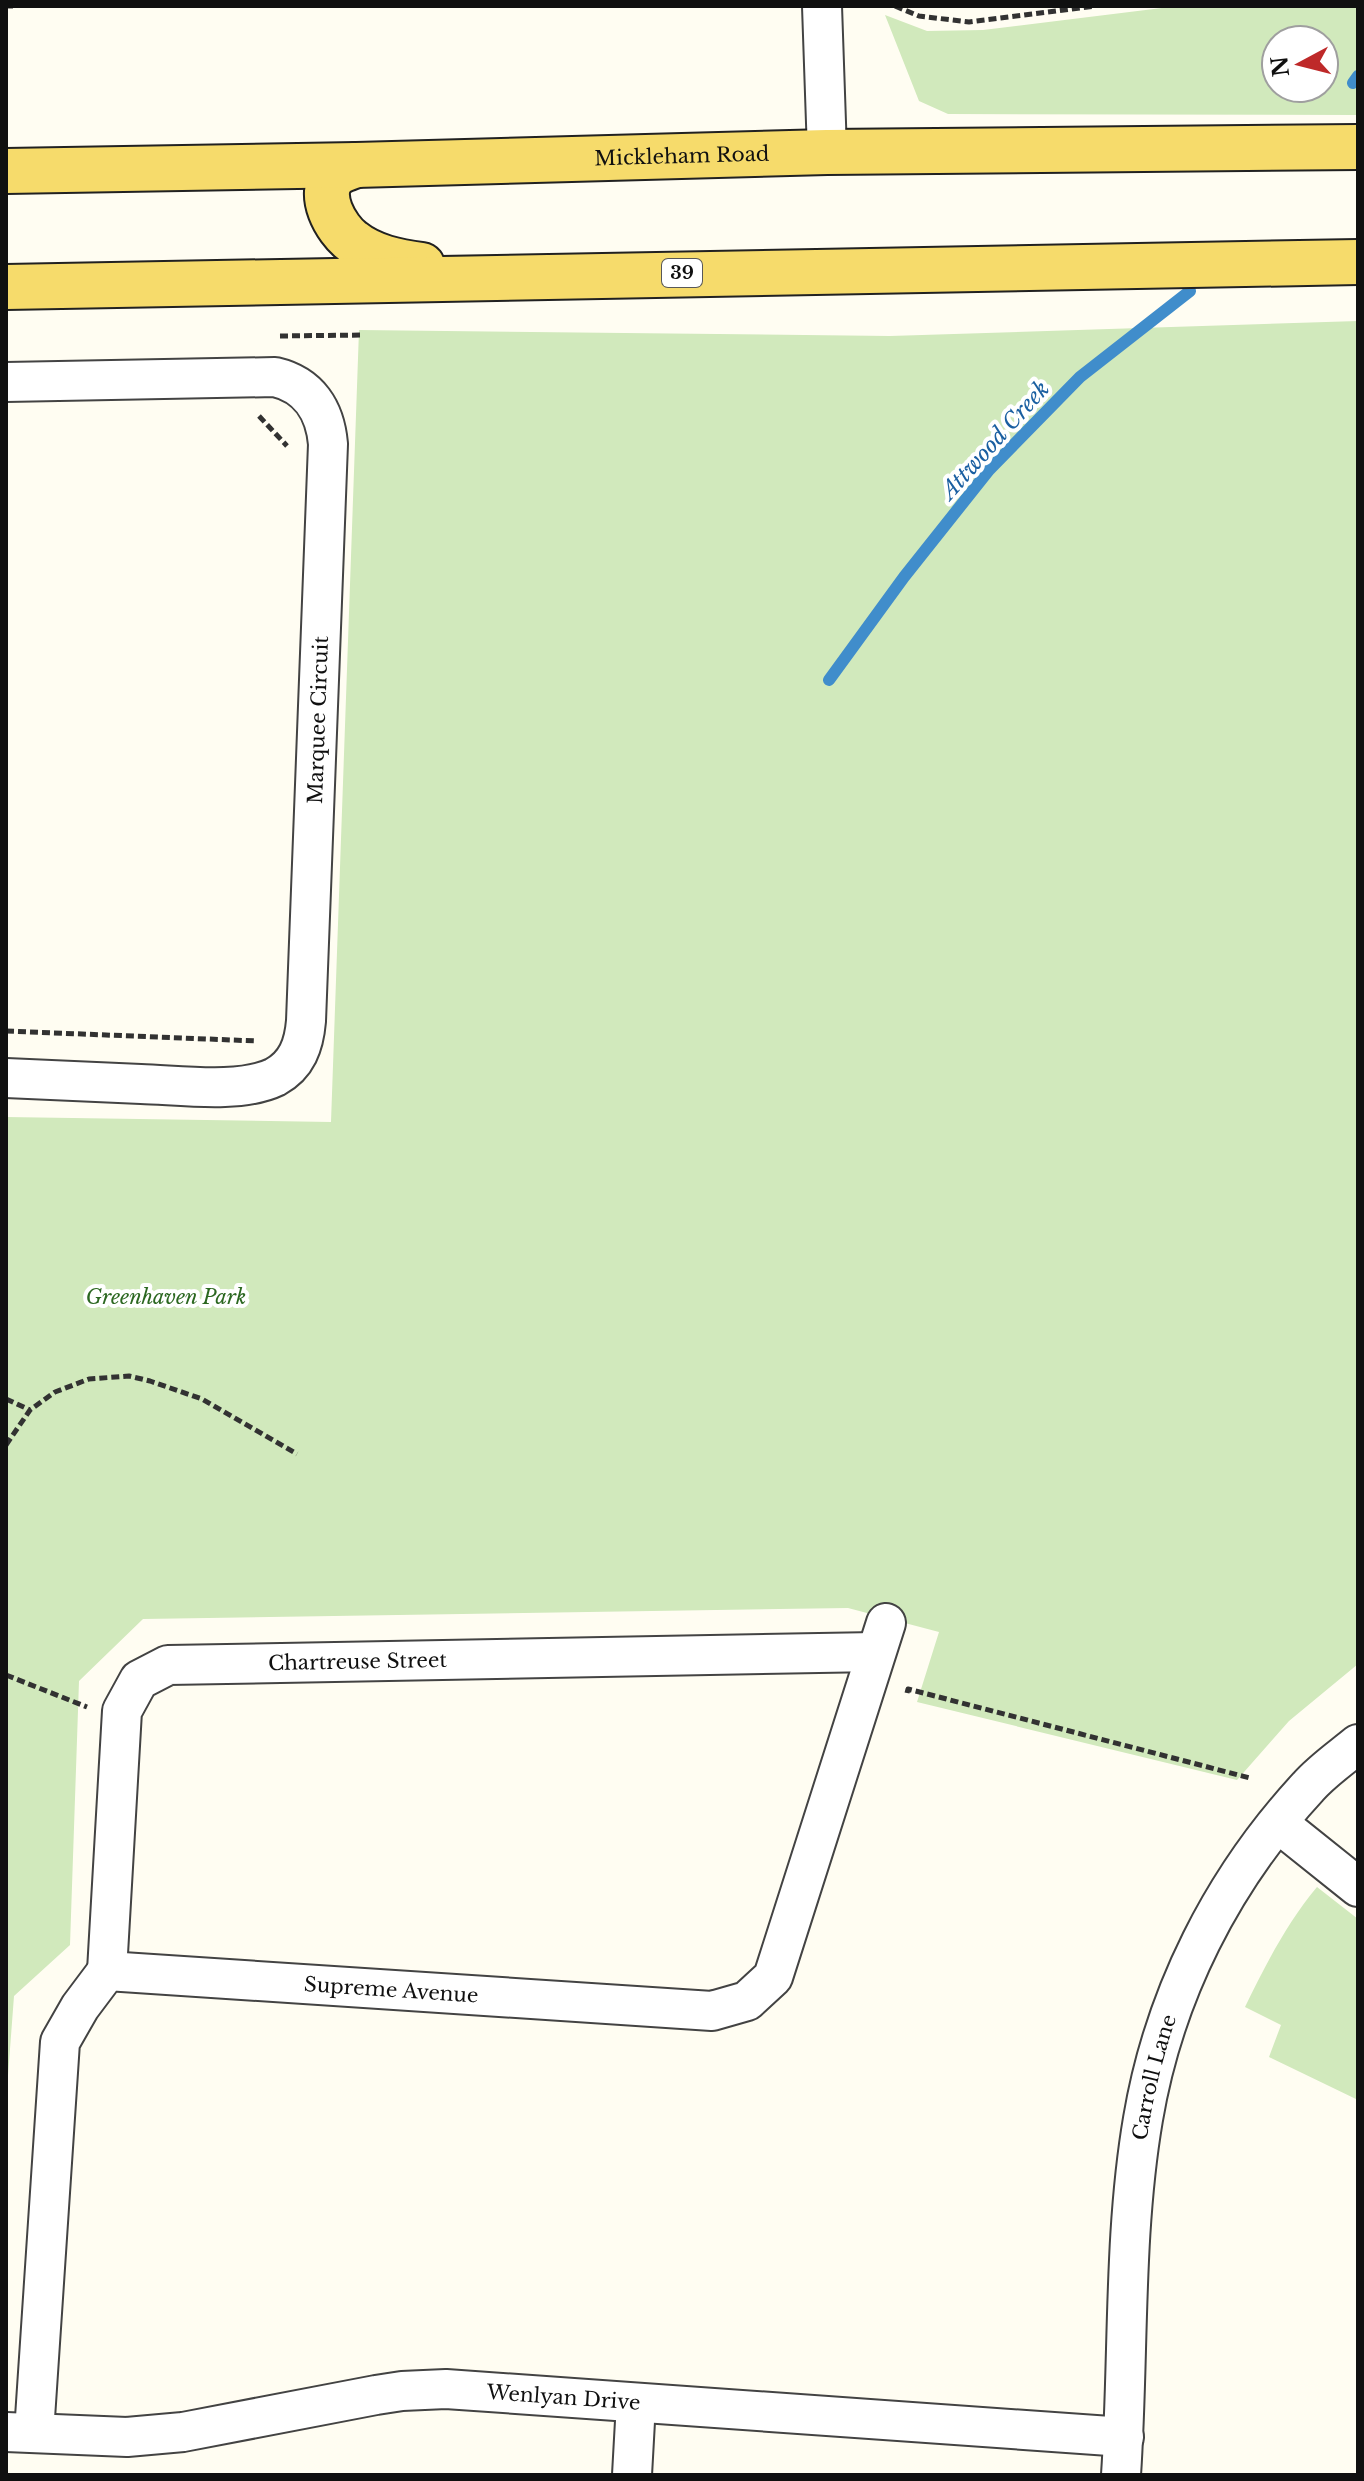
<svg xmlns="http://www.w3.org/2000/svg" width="1364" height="2481" font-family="'Libre Baskerville',serif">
	<rect width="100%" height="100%" fill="#fffdf2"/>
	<!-- green -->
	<path fill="#d1e9bc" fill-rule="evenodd" d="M1178 6H1358V115L948 114 919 101 885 15 927 31 983 30ZM1324 40V88H1276V40Z
		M1358 321V1664L1289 1721 1237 1780 917 1702 939 1632 848 1608 143 1619 79 1681 70 1945 14 1996 6 2102V1117L331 1122 359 330 890 336Z
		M1317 1887 1358 1919V2100L1269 2057 1281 2025 1245 2007C1266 1964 1287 1923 1317 1887Z"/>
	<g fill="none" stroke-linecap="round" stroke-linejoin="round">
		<!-- stream -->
		<path stroke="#408dcb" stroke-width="12" d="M1353 83 1358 76
			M829 680 904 577 989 470 1080 377 1190 291"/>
		<defs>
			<g id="minor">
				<path d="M822 6 827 152"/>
				<path d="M6 382 275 377C309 385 325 410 328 444L306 1021C304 1045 297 1065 275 1077 240 1094 179 1085 141 1084 96 1082 51 1080 6 1078"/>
				<path d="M1278 1823 1358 1887"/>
				<path id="s1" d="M107 1971 122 1711 139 1680 168 1665 876 1652"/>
				<path id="s2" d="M6 2432 127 2437 183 2432 376 2395 402 2391 446 2389 1124 2437"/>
				<path id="s3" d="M34 2433 60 2042 80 2007 107 1971 712 2011 747 2001 773 1977 886 1623"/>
				<path d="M632 2475 636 2403"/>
				<path id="s4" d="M1121 2475C1129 2357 1123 2236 1143 2119 1164 1995 1222 1880 1308 1787 1322 1771 1341 1758 1358 1744"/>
			</g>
			<g id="major">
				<path d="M356 165C349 168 340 170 334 176 316 194 336 229 352 241 372 257 398 262 422 265"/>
				<path id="s5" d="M6 171 356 165 827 152 1358 147"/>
				<path d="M6 287 1358 262"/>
			</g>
		</defs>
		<!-- minor casing -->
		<use href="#minor" stroke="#434343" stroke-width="42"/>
		<!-- major casing -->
		<use href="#major" stroke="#212121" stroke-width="48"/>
		<!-- path -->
		<path stroke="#323232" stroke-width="5" stroke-dasharray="8 4" stroke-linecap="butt" d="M6 6H13
			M895 6 919 16 969 22 1095 6
			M280 336 363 335
			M259 416 287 446
			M6 1031 257 1041
			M6 1399 30 1410
			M6 1445 30 1410 55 1392 89 1379 129 1376 150 1381 202 1399 297 1454
			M6 1675 87 1707
			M907 1693 908 1689 1250 1778"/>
		<!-- minor -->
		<use href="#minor" stroke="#fff" stroke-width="38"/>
		<!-- major -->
		<use href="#major" stroke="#f6db6b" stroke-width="44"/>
	</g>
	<g text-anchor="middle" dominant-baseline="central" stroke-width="8" stroke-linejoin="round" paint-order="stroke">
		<!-- shield labels -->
		<rect fill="#fff" stroke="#585858" stroke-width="2" x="662" y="259" width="40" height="28" rx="6"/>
		<g font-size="18" font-weight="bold" fill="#101010">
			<text x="682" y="273">39</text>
		</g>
		<!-- street labels -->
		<g font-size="20" fill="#101010" stroke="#fff">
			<text stroke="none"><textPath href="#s5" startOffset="676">Mickleham Road</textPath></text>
			<text transform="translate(318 720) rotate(-88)">Marquee Circuit</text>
			<text stroke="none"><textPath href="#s1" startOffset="518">Chartreuse Street</textPath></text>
			<text stroke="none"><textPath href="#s3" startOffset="762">Supreme Avenue</textPath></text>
			<text stroke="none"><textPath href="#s4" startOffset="400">Carroll Lane</textPath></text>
			<text stroke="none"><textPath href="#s2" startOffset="562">Wenlyan Drive</textPath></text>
		</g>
		<!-- park labels -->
		<g font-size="20" font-style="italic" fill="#2b6720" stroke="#fff">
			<text x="166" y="1297">Greenhaven Park</text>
		</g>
		<!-- water labels -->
		<g font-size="22" font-style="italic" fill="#1a5fa1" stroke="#fff">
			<text transform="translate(995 440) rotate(-48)">Attwood Creek</text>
		</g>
	</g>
	<!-- border -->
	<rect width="1364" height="2481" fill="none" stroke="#101010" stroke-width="16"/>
	<!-- north arrow -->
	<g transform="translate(1300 64) rotate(263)"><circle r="38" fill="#ffffff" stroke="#9f9f9f" stroke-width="2"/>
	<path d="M0-6L14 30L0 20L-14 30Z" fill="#be2929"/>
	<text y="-12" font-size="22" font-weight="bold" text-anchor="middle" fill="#101010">N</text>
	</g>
</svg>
